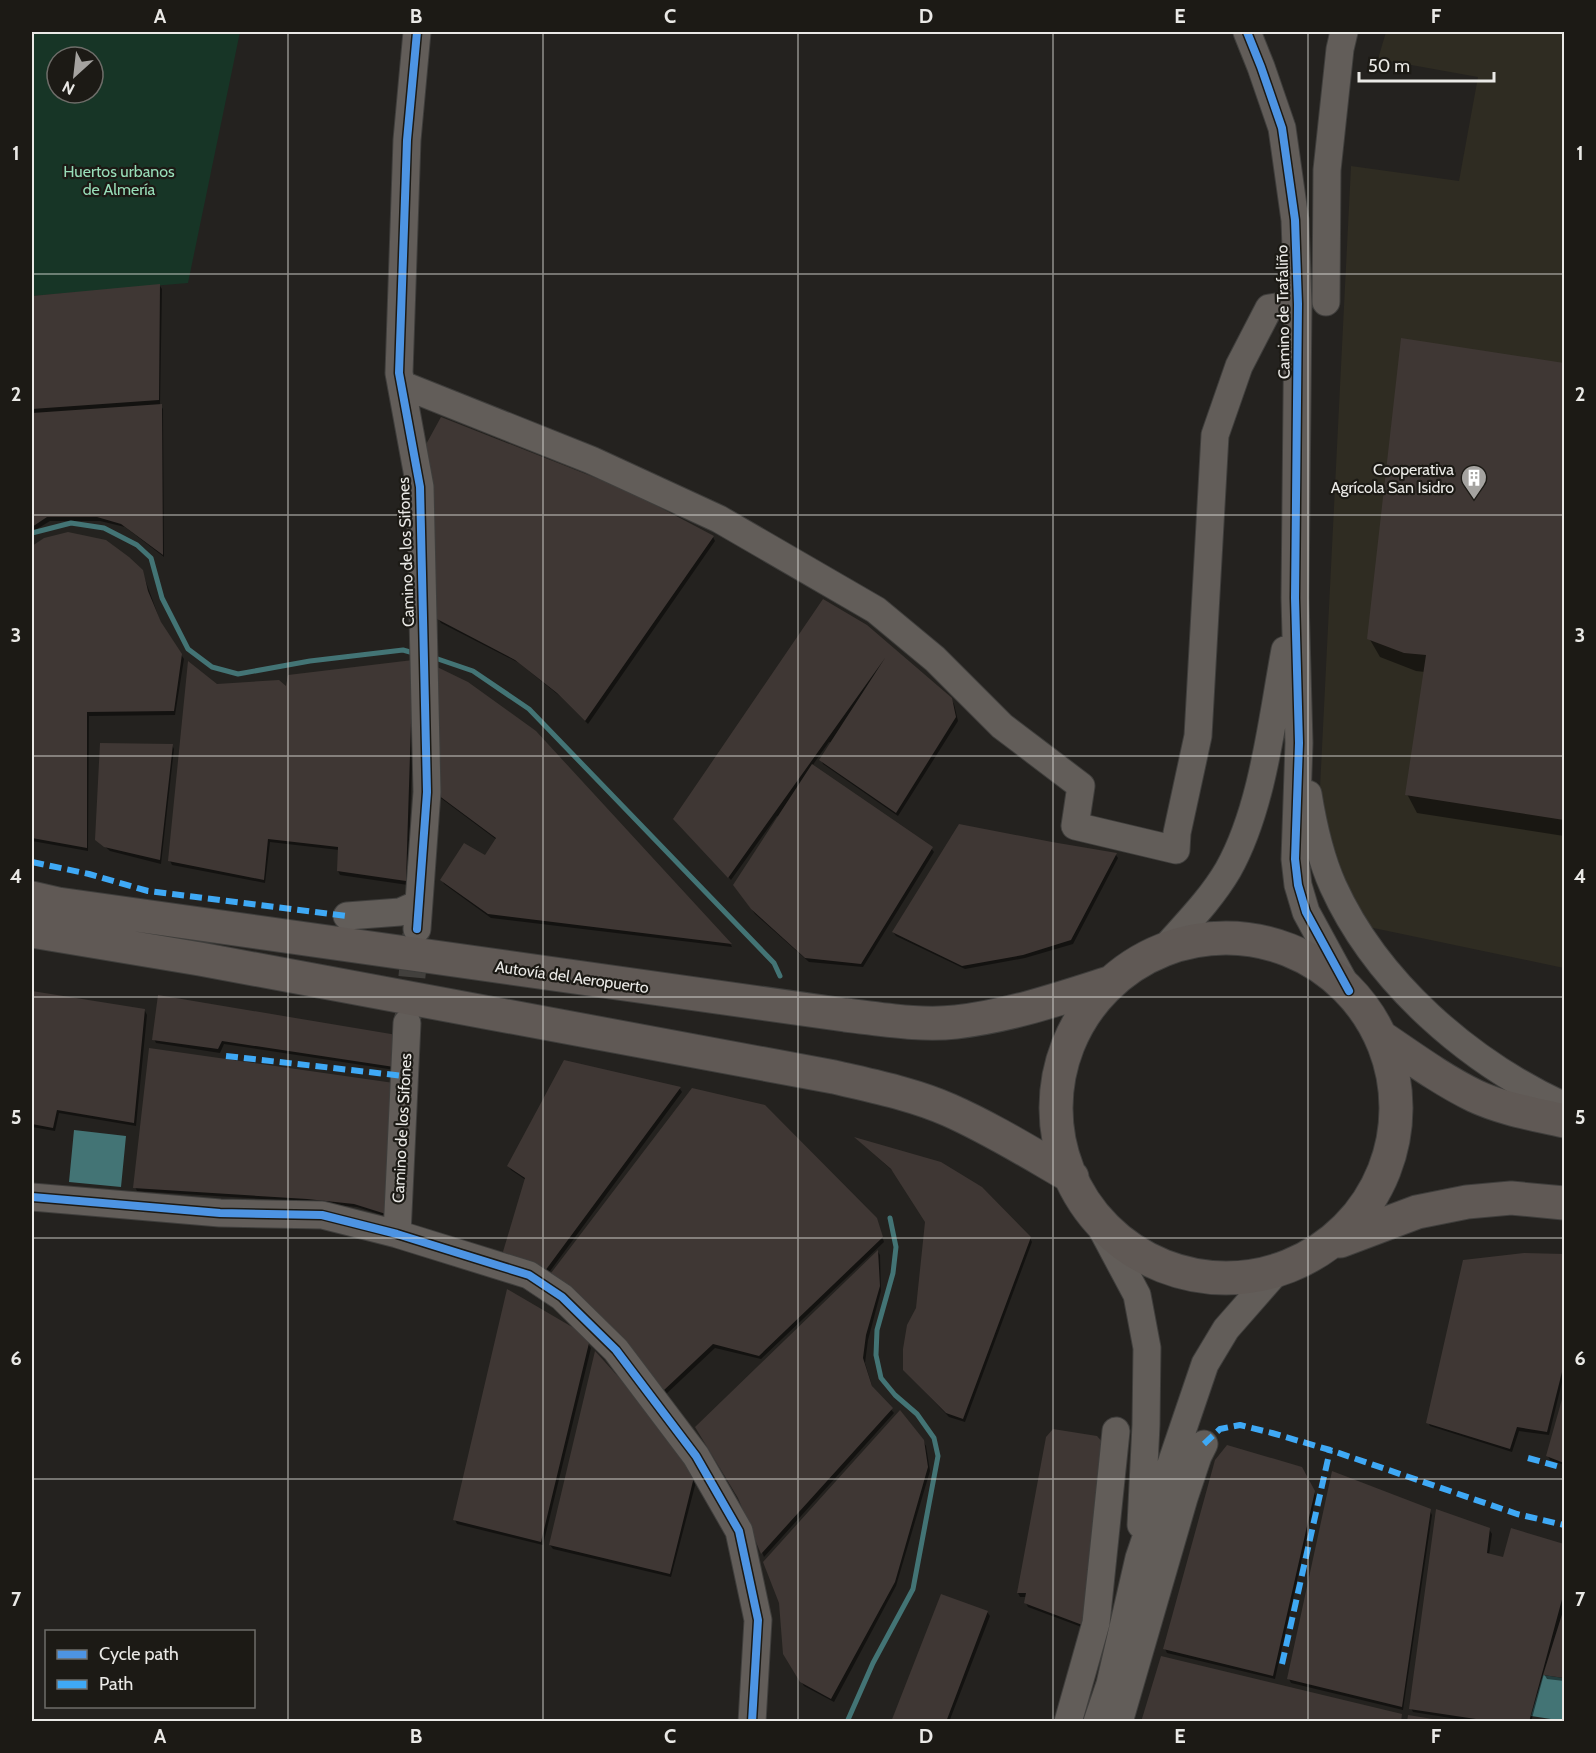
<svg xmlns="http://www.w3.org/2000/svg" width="1596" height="1753" font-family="Cabin,sans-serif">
	<rect width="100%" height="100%" fill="#24221f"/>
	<!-- built -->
	<path fill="#2f2c22" d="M1386 32H1564V968L1364 926 1318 828 1351 166 1459 181 1478 77 1378 59Z"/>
	<!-- green -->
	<path fill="#173526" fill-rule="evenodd" d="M32 32H240L188 283 32 296ZM57 57H93V93H57Z"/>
	<!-- water -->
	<path fill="#437475" d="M74 1130 126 1136 121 1187 69 1182Z
		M1543 1675 1564 1678V1721L1531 1716Z"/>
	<!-- shadow -->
	<path fill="#0007" d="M160 286 162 289 160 405 163 409 164 557 125 527 100 521H50L32 532V297Z
		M1403 340 1564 364V836L1417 813 1407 794 1425 672 1416 671 1380 657 1369 638Z
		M713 537 715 541 588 724 561 697 519 663 441 623 438 618Z
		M44 540 142 571 162 626 184 659 175 715 89 716 88 851 32 841V548Z
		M823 601 951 699 954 704 958 721 898 816 823 764 821 760 832 743 829 742 812 766 931 848 934 852 863 967 809 962 755 914 738 890 779 817 777 816 731 880 678 823Z
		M415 665 408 885 340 875 338 871 339 850 270 842 265 883 172 865 170 861 216 685 287 689Z
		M535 732 731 945 732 947 491 918 444 884 442 880 486 857 497 840 438 796Z
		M172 745 174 749 161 864 110 851 97 839Z
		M959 826 1116 855 1118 858 1073 944 1025 958 965 969 896 936 893 932Z
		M32 993 145 1011 147 1015 136 1126 59 1113 55 1131 32 1127Z
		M397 1037 395 1070 224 1044 220 1053 156 1043 154 1039Z
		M564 1062 680 1089 682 1092 545 1278 526 1180 511 1170 508 1166Z
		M393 1085 391 1218 357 1207 310 1202 137 1191 135 1187Z
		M857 1139 1030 1238 1032 1242 965 1422 949 1417 908 1374 917 1308 927 1222 895 1173Z
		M878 1224 884 1242 761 1359 715 1348 665 1395 585 1305Z
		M878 1252 880 1255 881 1291 868 1340 865 1363 873 1389 894 1413 764 1557 740 1498Z
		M1524 1254 1564 1255V1374L1549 1435 1519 1431 1512 1452 1430 1426 1428 1422Z
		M588 1344 591 1348 543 1545 457 1524 455 1520Z
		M1564 1395V1465L1550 1460 1548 1456Z
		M1048 1437 1087 1629 1028 1607 1026 1603 1027 1597H1020L1018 1593Z
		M923 1441 926 1446 930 1471 896 1586 834 1702 804 1686 784 1654Z
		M1301 1468 1316 1496 1275 1679 1167 1653 1165 1649Z
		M693 1477 696 1482 671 1577 553 1549 550 1545Z
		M1430 1511 1432 1515 1403 1710 1291 1683 1289 1679Z
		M1489 1529 1492 1534 1489 1555 1505 1558 1512 1530 1564 1545V1681L1547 1679 1544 1674 1531 1722H1476L1413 1712 1411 1708Z
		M987 1612 990 1616 949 1722H892Z"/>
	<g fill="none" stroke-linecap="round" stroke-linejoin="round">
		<!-- stream -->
		<path stroke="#437475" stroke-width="5" d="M32 533 71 523 104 528 137 545 151 558 162 598 188 649 212 667 238 674 310 661 403 650 417 654
			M432 657 473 671 529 709 774 963 780 976
			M847 1722 873 1663 913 1589 938 1456 934 1438 917 1414 895 1395 881 1378 876 1355 877 1330 893 1273 896 1247 890 1218"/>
	</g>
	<!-- building -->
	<path fill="#3f3734" d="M160 284 159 400 32 409V296Z
		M1401 338 1564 363V820L1405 795 1426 655 1404 653 1367 639Z
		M162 404 163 555 121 524 97 517H47L32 527V413Z
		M441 417 629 491 714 536 585 721 557 693 515 660 437 619 424 448Z
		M68 532 106 540 129 557 143 570 148 591 161 622 182 654 174 711 87 712V848L32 838V546L44 538Z
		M823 599 867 625 952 698 956 717 896 813 819 760 885 658 728 878 673 819Z
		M413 660 406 881 337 871 338 847 268 839 264 880 168 861 188 661 217 684 279 680 286 686 288 675Z
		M433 665 468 682 536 731 732 944 488 914 440 880 464 843 485 855 496 838 434 792Z
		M100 743 173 744 160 860 104 847 95 840Z
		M812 764 933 847 861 964 805 958 751 909 733 885Z
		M959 824 1052 842 1117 853 1071 940 1023 955 962 966 892 932Z
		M32 991 145 1009 134 1123 57 1110 53 1128 32 1124Z
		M158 995 397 1035 394 1067 222 1041 218 1049 152 1040Z
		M149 1048 394 1083 389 1215 354 1204 307 1199 133 1188Z
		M564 1060 681 1087 542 1275 502 1255 525 1178 507 1166Z
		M692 1088 765 1105 877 1218 883 1237 759 1356 713 1344 662 1392 548 1277Z
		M854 1137 941 1162 982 1187 1031 1237 963 1419 946 1413 903 1370V1349L907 1325 916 1308 925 1222 891 1169Z
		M878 1250 880 1286 866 1335 863 1358 872 1386 893 1408 761 1554 738 1498 695 1427Z
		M1524 1253 1564 1254V1364L1547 1432 1517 1427 1510 1449 1426 1423 1463 1260Z
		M507 1289 579 1331 589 1343 541 1542 453 1520Z
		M595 1351 650 1412 694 1477 670 1574 549 1545Z
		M1564 1392V1463L1546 1456Z
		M900 1410 924 1440 928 1467 895 1582 831 1699 800 1682 783 1654 779 1603 763 1562Z
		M1053 1429 1097 1436 1104 1444 1085 1626 1024 1603 1026 1593H1017L1046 1437Z
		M1227 1445 1302 1467 1315 1491 1273 1676 1163 1649 1215 1460Z
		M1332 1471 1431 1509 1402 1707 1287 1679Z
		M1436 1509 1490 1528 1487 1553 1503 1557 1511 1528 1564 1544V1592L1529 1722H1496L1409 1709Z
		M941 1594 988 1611 946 1722H891Z
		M1564 1608V1678L1543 1675Z
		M1161 1656 1402 1714 1401 1722H1141Z
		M1408 1715 1439 1720V1722H1407Z"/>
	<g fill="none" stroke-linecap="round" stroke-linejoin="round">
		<!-- minor-tunnel -->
		<path stroke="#42403d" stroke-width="27" stroke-dasharray="27 14" stroke-linecap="butt" d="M408 1018 416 934"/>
		<defs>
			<path id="minor" d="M1247 32 1261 67 1282 128 1295 220 1298 304 1295 598 1299 743 1295 859 1298 885 1306 912 1349 991
				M1326 302 1327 170 1340 49 1344 32
				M403 385 591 460 719 519 876 610 935 659 1002 726 1081 786 1075 826 1176 850 1177 833 1198 736 1215 435 1239 366 1269 308 1298 304
				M1308 794C1313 825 1320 857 1333 886 1377 983 1469 1062 1564 1106
				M347 916 400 912 418 904
				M417 929 427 792 420 487 399 373 407 140 417 32
				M1165 948C1187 923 1211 899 1228 870 1263 808 1272 719 1285 650
				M32 1197 220 1213 322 1215 397 1234 529 1275 562 1297 616 1350 696 1456 739 1531 758 1620 752 1722
				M1097 1220 1137 1295 1147 1348 1146 1425 1141 1525
				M397 1234 407 1023
				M1068 1722 1096 1623 1116 1431
				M1097 1722 1110 1684 1139 1558 1205 1364 1226 1329 1276 1272
				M1119 1722 1184 1498 1198 1456 1204 1444"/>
			<path id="highway" d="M32 898 58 904 845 1015C882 1019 919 1026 956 1022 1009 1016 1059 999 1109 983
				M32 931 200 959 834 1077C872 1086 913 1094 949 1110 992 1129 1032 1154 1072 1177
				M1056 1108a170 170 0 1 1 340 0a170 170 0 1 1-340 0Z
				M1381 1037C1412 1058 1442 1080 1475 1096 1503 1109 1534 1114 1564 1121
				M1340 1241 1417 1212 1467 1202 1511 1198 1564 1203"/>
		</defs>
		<!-- minor casing -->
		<use href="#minor" stroke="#3f3e3c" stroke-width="29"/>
		<!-- highway casing -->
		<use href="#highway" stroke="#3f3e3c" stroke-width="35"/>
		<!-- minor -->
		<use href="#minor" stroke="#625d59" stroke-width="27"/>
		<!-- highway -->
		<use href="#highway" stroke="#605955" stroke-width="33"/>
		<!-- quiet -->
		<path stroke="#3fa9f5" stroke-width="6" stroke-dasharray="12 6" stroke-linecap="butt" d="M32 862 89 874 148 891 347 916
			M226 1056 404 1076
			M1204 1444 1220 1429 1240 1425 1272 1433 1330 1450 1517 1514 1564 1525
			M1528 1458 1564 1468
			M1282 1664 1330 1450"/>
		<defs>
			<path id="cycleway" d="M1247 32 1261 67 1282 128 1295 220 1298 304 1295 598 1299 743 1295 859 1298 885 1306 912 1349 991
				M417 929 427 792 420 487 399 373 407 140 417 32
				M32 1197 220 1213 322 1215 397 1234 529 1275 562 1297 616 1350 696 1456 739 1531 758 1620 752 1722"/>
		</defs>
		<!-- cycleway casing -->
		<use href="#cycleway" stroke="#1c1a15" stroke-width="11"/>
		<!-- cycleway -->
		<use href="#cycleway" stroke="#4d94e3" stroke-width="8"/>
	</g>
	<!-- grid -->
	<path fill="none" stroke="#eae9e6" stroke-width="1.5" stroke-opacity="0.55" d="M288 32V1722M543 32V1722M798 32V1722M1053 32V1722M1308 32V1722M32 274H1564M32 515H1564M32 756H1564M32 997H1564M32 1238H1564M32 1479H1564"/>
	<!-- icons -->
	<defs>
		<symbol id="building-pin" viewBox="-11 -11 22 30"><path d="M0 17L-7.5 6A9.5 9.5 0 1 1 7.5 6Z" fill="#a5a3a0" stroke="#1c1a15"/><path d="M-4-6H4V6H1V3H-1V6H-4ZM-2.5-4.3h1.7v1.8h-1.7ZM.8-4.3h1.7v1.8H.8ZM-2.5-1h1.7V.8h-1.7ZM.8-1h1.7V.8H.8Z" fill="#fff"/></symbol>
	</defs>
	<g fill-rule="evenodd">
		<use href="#building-pin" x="1459" y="463" width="30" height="40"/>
	</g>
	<g text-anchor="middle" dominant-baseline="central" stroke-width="4.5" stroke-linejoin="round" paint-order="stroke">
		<!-- park labels -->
		<g font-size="16" fill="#98ddb8" stroke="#1c1a15">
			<text x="119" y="171">Huertos urbanos<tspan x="119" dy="18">de Almería</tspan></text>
		</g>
		<!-- street labels -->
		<g font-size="16" fill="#eae9e6" stroke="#1c1a15">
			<text transform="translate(1283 312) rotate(-91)">Camino de Trafaliño</text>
			<text transform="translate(406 552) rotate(-92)">Camino de los Sifones</text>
			<text transform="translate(572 977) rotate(8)">Autovía del Aeropuerto</text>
			<text transform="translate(402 1128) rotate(-87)">Camino de los Sifones</text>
		</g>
		<!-- poi labels -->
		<g font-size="16" fill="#eae9e6" stroke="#1c1a15" text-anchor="end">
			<text x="1454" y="469">Cooperativa<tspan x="1454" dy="18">Agrícola San Isidro</tspan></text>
		</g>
	</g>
	<!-- border -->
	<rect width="1596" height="1753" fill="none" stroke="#1c1a15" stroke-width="66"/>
	<!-- legend -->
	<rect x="45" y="1630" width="210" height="78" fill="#1c1a15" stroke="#6e6d69" stroke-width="1.5"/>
	<rect x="57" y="1650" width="30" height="9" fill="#4d94e3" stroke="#6e6d69" stroke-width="1.5"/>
	<text x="99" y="1660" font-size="18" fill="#eae9e6">Cycle path</text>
	<rect x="57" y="1680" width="30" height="9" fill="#3fa9f5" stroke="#6e6d69" stroke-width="1.5"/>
	<text x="99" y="1690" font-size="18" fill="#eae9e6">Path</text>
	<!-- north arrow -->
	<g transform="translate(75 75) rotate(207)"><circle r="28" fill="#1c1a15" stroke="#6e6d69" stroke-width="1.5"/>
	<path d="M0-4.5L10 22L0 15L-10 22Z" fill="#a5a3a0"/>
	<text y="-9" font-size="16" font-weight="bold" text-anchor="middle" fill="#eae9e6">N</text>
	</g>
	<!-- scale -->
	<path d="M1359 72v9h135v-9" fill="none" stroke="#eae9e6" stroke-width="3"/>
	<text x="1368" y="72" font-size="18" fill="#eae9e6" stroke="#1c1a15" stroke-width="4.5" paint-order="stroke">50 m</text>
	<rect x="33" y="33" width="1530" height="1687" fill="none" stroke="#eae9e6" stroke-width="2"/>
	<g font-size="20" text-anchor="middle" font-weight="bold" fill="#eae9e6">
		<text x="160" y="23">A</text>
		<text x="416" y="23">B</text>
		<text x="670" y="23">C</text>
		<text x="926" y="23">D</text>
		<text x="1180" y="23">E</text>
		<text x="1436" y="23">F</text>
		<text x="16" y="160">1</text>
		<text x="1580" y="160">1</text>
		<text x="16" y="401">2</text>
		<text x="1580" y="401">2</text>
		<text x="16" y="642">3</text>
		<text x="1580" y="642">3</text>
		<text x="16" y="883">4</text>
		<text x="1580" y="883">4</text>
		<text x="16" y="1124">5</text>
		<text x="1580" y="1124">5</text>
		<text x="16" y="1365">6</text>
		<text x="1580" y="1365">6</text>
		<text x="16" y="1606">7</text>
		<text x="1580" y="1606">7</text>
		<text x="160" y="1743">A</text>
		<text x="416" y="1743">B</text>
		<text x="670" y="1743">C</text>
		<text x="926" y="1743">D</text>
		<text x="1180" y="1743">E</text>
		<text x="1436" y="1743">F</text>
	</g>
</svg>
